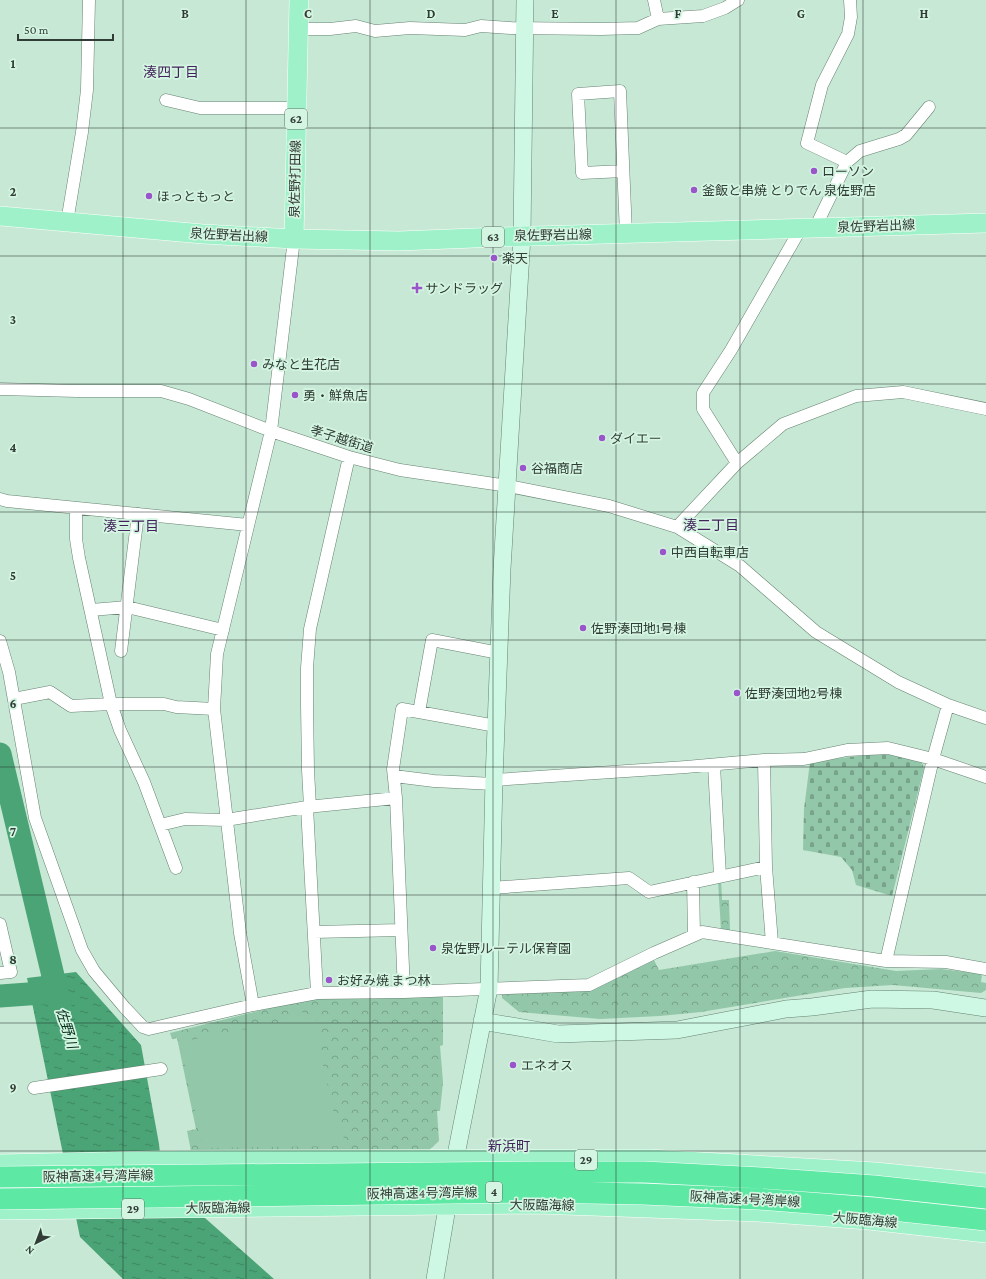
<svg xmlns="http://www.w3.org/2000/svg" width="986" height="1279" font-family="'Crimson Pro','Noto Sans JP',serif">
	<defs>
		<pattern id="cemetery-stones" width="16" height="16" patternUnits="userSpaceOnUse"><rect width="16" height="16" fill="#93c7a9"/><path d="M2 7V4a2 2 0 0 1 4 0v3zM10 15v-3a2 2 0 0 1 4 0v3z" fill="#78a38a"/></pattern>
		<pattern id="park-crowns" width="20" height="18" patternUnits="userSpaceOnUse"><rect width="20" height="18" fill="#93c7a9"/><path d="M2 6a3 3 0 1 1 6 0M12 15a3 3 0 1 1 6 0" fill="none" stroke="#78a38a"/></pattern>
		<pattern id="water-ripples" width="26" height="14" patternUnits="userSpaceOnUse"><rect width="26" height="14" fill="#4aa476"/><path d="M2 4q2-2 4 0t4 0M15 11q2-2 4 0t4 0" fill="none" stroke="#3e8762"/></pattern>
	</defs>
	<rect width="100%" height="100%" fill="#c7e8d4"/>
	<!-- cemetery -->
	<path fill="url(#cemetery-stones)" d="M882 753 921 761 924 768 892 896 856 885 852 870 841 857 803 850 804 809 810 762Z"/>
	<!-- park -->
	<path fill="url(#park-crowns)" d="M721 880 722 900H729L730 931 721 930 718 881Z
		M775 951 896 971 941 969 982 974 981 982 986 983V990L981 993 893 985 845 988 701 1012 660 1016 600 1019 519 1012 502 998V992L589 988 654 960 659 970Z
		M443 996V1045L440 1046 443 1082 440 1111H437L439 1141 427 1152 192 1156 187 1131 196 1129 177 1038 172 1039 170 1033 306 999Z"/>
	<!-- garden -->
	<path fill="#93c7a9" d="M304 1012 318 1021 321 1041 318 1043 337 1127 342 1128 345 1146 204 1148 199 1129 180 1042 283 1022V1016Z"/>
	<!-- water -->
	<path fill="url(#water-ripples)" d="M76 972 141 1045 159 1144 163 1181 274 1279H123L80 1237 27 978Z"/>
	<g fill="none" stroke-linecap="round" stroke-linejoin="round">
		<!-- river -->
		<path stroke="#4aa476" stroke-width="23" d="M0 754 60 1005
			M0 996 56 992"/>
		<defs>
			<path id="street" d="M654 0 658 19
				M298 29H330L356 26 375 31 410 28 465 30 481 26 511 28 601 29 638 28 658 19 703 16 725 8 738 0
				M166 100 200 108H297
				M847 162 807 143 822 85 848 34 851 17 850 0
				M623 171 582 173 578 94 620 91 626 234
				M67 222 82 132 87 90 89 0
				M815 228 847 162 860 151 899 139 906 135 929 107
				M0 389 77 391H161L189 399 271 431 349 457 400 470 508 486 609 506 677 527 740 566 816 632 898 682 948 705 986 718
				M737 463 703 409V393L731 350 801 228
				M0 499 7 501 248 525
				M76 508V539L79 558 111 704 120 730 144 782 176 868
				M677 527 737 463 783 424 856 396 903 392 986 409
				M91 610 127 607 223 630
				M0 641 9 672 35 818 82 950 94 971 125 1008 143 1027 149 1029 253 1005 317 993 404 992 589 985 654 953 702 932 886 961 946 962 986 969
				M121 651 138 514
				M14 699 50 692 71 706 111 704H164L176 707 214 709
				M419 712 432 640 499 653
				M764 760 766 867 772 943
				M714 765 720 876
				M394 776 434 781 494 784
				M494 780 686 767 764 760 804 759 847 750 888 748 933 759 986 777
				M307 807 317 993
				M310 807 308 770 307 705V668L310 629 349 457
				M160 825 185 819 226 820 307 807 396 798
				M693 882 694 935
				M491 888 629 878 649 892 766 867
				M0 924 11 972 0 973
				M314 932 401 930
				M886 961 933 759 948 705
				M404 992 396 798 393 769 402 709 496 726
				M253 1005 240 933 214 709 217 654 271 431 294 239
				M34 1088 161 1069"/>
			<path id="secondary" d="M482 1021 558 1034 677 1030 786 1009 812 1007 872 999 933 1000 986 1008
				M435 1279 455 1160 489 988 494 780 502 569 522 236 525 0"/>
			<path id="primary" d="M0 216 203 234 294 239 399 241 499 237 986 223
				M294 239 299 0
				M0 1164 185 1160 649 1159 875 1172 986 1183
				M0 1210 537 1204 759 1212 869 1220 986 1233"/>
		</defs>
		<!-- street casing -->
		<use href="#street" stroke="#668372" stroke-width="13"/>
		<!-- secondary casing -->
		<use href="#secondary" stroke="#668372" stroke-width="18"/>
		<!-- primary casing -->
		<use href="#primary" stroke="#fff" stroke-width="20"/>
		<!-- street -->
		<use href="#street" stroke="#fff" stroke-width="12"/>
		<!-- secondary -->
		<use href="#secondary" stroke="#cef8e4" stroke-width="17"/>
		<!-- primary -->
		<use href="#primary" stroke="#9ef1c8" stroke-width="19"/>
		<defs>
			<path id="highway-bridge" d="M0 1177 536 1172H644L761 1178 874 1186 986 1198
				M0 1199 535 1192 643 1194 759 1199 874 1208 986 1220"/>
		</defs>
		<!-- highway-bridge casing -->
		<use href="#highway-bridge" stroke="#fff" stroke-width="22" stroke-linecap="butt"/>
		<!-- highway-bridge -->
		<use href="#highway-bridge" stroke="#5de8a4" stroke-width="21"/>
	</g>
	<!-- grid -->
	<path fill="none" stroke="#303c35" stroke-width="1" stroke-opacity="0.55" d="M123 0V1279M246 0V1279M370 0V1279M493 0V1279M616 0V1279M740 0V1279M863 0V1279M0 128H986M0 256H986M0 384H986M0 512H986M0 640H986M0 767H986M0 895H986M0 1023H986M0 1151H986"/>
	<!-- markers -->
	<g fill="#9955c9" stroke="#d4f5e1" stroke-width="1.5">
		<circle cx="814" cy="171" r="4"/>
		<circle cx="694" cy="190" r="4"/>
		<circle cx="149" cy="196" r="4"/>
		<circle cx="494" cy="258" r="4"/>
		<path d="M415 282h4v4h4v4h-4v4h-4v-4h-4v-4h4z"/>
		<circle cx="254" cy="364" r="4"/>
		<circle cx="295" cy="395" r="4"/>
		<circle cx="602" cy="438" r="4"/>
		<circle cx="523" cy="468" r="4"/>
		<circle cx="663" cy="552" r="4"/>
		<circle cx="583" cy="628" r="4"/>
		<circle cx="737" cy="693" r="4"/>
		<circle cx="433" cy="948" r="4"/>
		<circle cx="329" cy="980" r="4"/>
		<circle cx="513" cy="1065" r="4"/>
	</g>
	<g text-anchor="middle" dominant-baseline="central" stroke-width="3.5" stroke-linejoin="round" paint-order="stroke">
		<!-- shield labels -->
		<g fill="#d4f5e1" stroke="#617469" stroke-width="1">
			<rect x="285" y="109" width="22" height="20" rx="3"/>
			<rect x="482" y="227" width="22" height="20" rx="3"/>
			<rect x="575" y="1150" width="22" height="20" rx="3"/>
			<rect x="486" y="1182" width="16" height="20" rx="3"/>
			<rect x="122" y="1199" width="22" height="20" rx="3"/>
		</g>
		<g font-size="12" font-weight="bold" fill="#303c35">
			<text x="296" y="119">62</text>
			<text x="493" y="237">63</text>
			<text x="586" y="1160">29</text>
			<text x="494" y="1192">4</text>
			<text x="133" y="1209">29</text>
		</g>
		<!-- poi labels -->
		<g font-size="13" fill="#303c35" stroke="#d4f5e1" text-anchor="start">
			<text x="822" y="171">ローソン</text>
			<text x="702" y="190">釜飯と串焼 とりでん 泉佐野店</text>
			<text x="157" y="196">ほっともっと</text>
			<text x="502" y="258">楽天</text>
			<text x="425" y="288">サンドラッグ</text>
			<text x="262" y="364">みなと生花店</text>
			<text x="303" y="395">勇・鮮魚店</text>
			<text x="610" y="438">ダイエー</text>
			<text x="531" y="468">谷福商店</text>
			<text x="671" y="552">中西自転車店</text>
			<text x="591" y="628">佐野湊団地1号棟</text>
			<text x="745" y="693">佐野湊団地2号棟</text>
			<text x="441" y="948">泉佐野ルーテル保育園</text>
			<text x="337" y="980">お好み焼 まつ林</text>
			<text x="521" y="1065">エネオス</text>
		</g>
		<!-- street labels -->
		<g font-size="13" fill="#303c35" stroke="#d4f5e1">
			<text transform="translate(295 179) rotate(-89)">泉佐野打田線</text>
			<text transform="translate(876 226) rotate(-2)">泉佐野岩出線</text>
			<text transform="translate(229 235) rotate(3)">泉佐野岩出線</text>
			<text transform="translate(553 235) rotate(-1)">泉佐野岩出線</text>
			<text transform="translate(342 439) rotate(17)">孝子越街道</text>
			<text transform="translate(98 1176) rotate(-1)">阪神高速4号湾岸線</text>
			<text transform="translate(422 1193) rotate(-1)">阪神高速4号湾岸線</text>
			<text transform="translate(745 1199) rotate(3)">阪神高速4号湾岸線</text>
			<text transform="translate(542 1205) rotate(1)">大阪臨海線</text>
			<text transform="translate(218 1208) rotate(-1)">大阪臨海線</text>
			<text transform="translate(865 1220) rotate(5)">大阪臨海線</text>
		</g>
		<!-- neighbourhood labels -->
		<g font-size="14" fill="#42225a" stroke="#d4f5e1">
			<text x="171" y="72">湊四丁目</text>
			<text x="711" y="525">湊二丁目</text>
			<text x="131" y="526">湊三丁目</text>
			<text x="509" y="1146">新浜町</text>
		</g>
		<!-- water labels -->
		<g font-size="14" font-style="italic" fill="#09311f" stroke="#d4f5e1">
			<text transform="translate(67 1028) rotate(73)">佐野川</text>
		</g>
	</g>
	<g font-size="13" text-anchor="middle" font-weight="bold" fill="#303c35" stroke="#d4f5e1" stroke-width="3.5" stroke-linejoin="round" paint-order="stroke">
		<text x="185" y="18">B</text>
		<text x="308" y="18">C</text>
		<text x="431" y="18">D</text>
		<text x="555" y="18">E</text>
		<text x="678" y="18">F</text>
		<text x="801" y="18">G</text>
		<text x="924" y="18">H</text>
		<text x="13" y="68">1</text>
		<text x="13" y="196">2</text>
		<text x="13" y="324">3</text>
		<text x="13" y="452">4</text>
		<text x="13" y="580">5</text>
		<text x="13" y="708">6</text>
		<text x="13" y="836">7</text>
		<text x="13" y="964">8</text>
		<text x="13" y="1092">9</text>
	</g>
	<!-- north arrow -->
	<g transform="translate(36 1243) rotate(222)" stroke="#d4f5e1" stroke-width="3" paint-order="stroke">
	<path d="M0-3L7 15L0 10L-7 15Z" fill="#303c35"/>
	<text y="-6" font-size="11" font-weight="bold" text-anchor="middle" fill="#303c35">N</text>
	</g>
	<!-- scale -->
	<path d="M18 34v6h95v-6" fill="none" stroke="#303c35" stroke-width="2"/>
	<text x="24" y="34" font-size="12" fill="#303c35" stroke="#d4f5e1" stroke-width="3" paint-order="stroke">50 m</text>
</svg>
